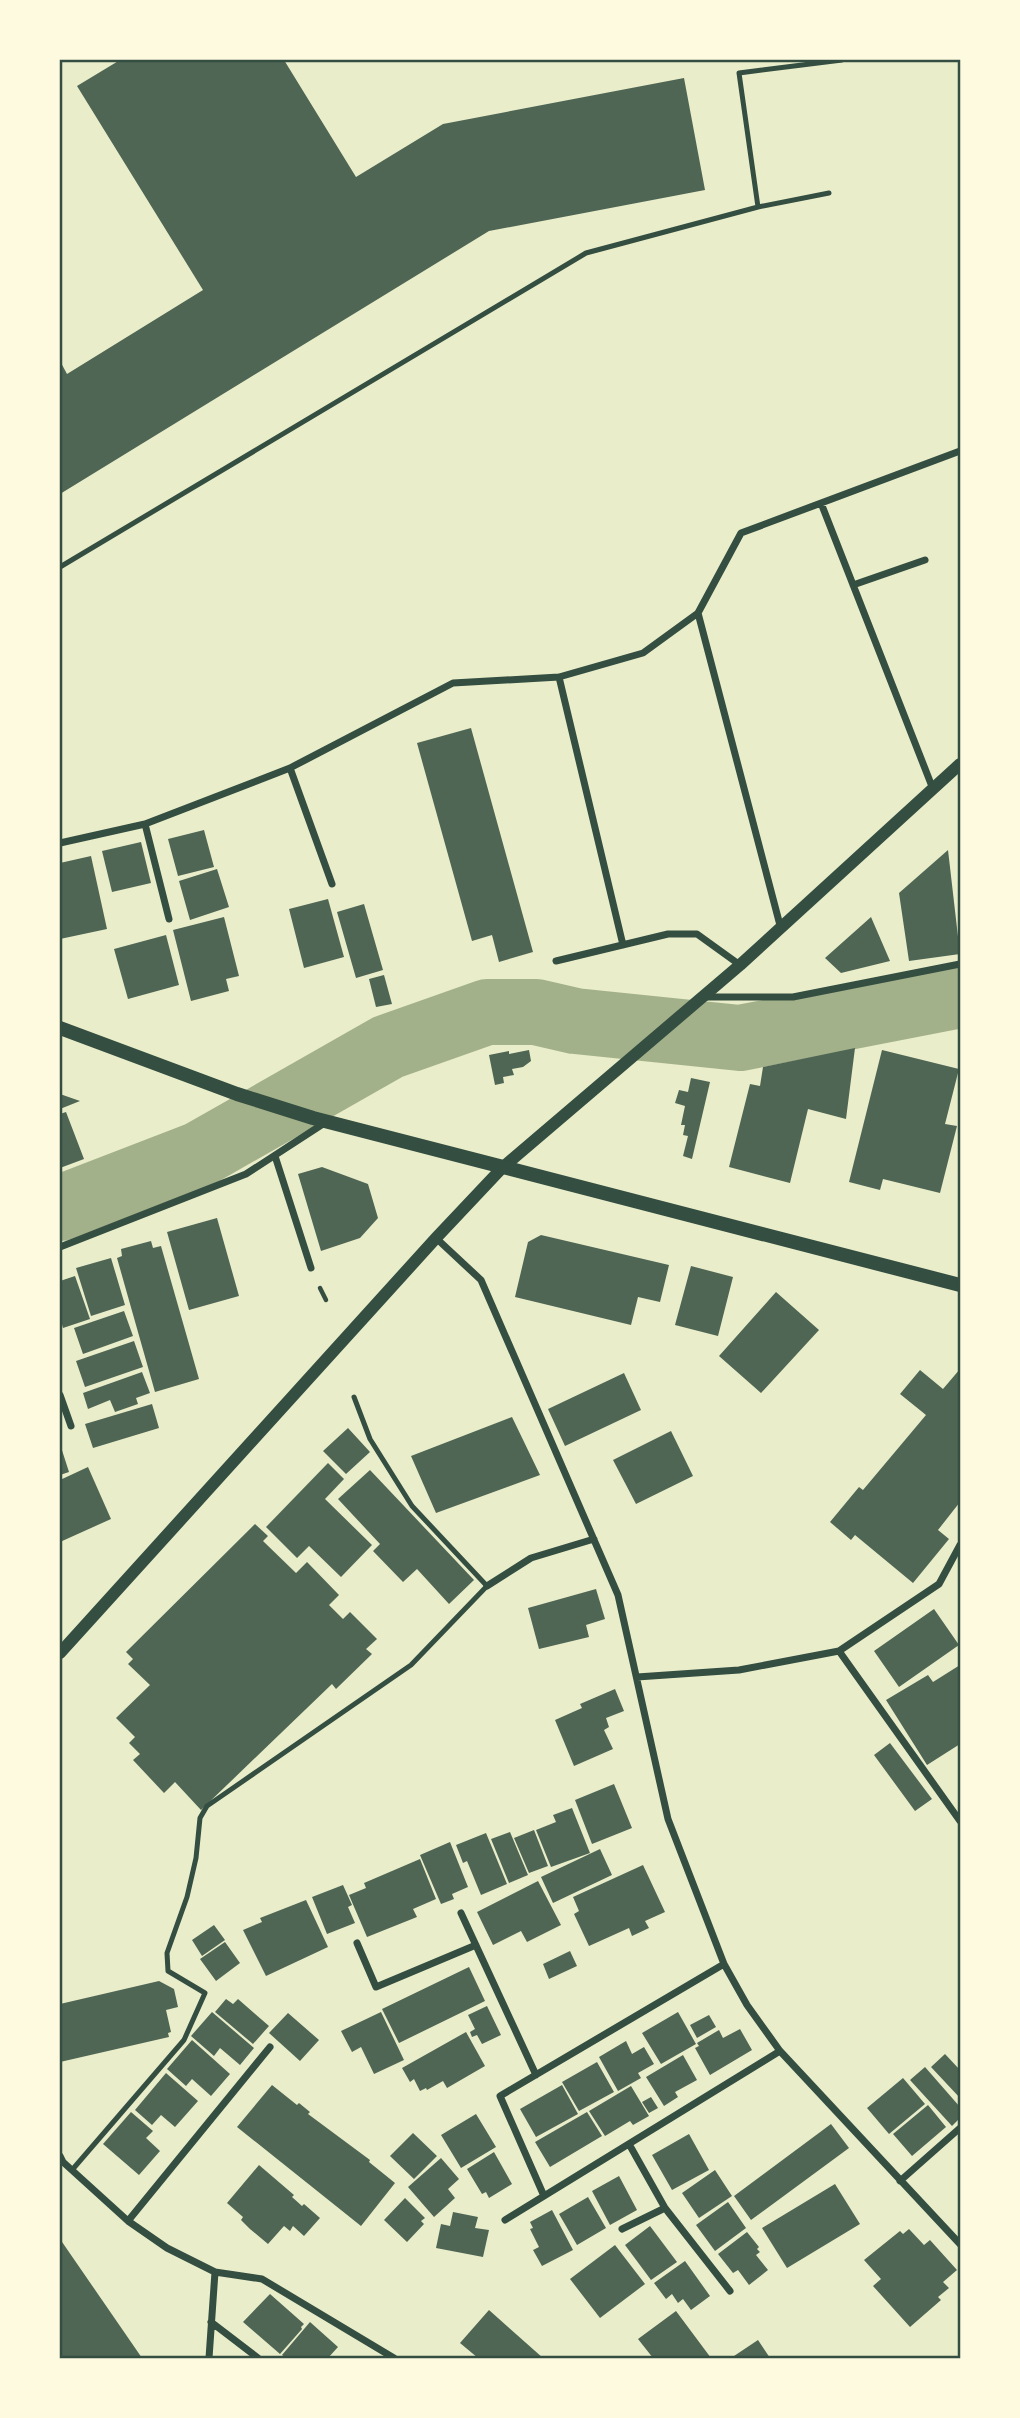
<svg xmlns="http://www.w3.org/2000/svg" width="1020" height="2418" font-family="'PT Sans',sans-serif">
	<rect width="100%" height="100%" fill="#e9edc9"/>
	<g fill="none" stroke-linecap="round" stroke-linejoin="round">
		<!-- river -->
		<path stroke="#a3b18a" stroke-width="66" d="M60 1208 200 1154 388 1047 487 1012H536L575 1021 740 1038 960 995"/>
	</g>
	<!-- building -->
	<path fill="#4f6655" d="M120 60H284L356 177 443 124 684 78 705 190 489 231 60 494V361L67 374 203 290 77 86Z
		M471 728 533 952 499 962 492 935 472 941 417 743Z
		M204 830 214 867 178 876 168 839Z
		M141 842 151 883 112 892 102 851Z
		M948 850 960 954 909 961 899 893Z
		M91 856 107 929 60 939V863Z
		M217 869 229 907 190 920 179 881Z
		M328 899 344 957 304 968 289 909Z
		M364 904 383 970 356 978 337 912Z
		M224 917 239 976 226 979 229 991 191 1001 173 930Z
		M871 917 890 961 841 973 825 958Z
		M166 935 179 985 128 999 114 949Z
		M384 975 392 1004 376 1007 369 979Z
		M855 1048 846 1119 808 1109 790 1183 729 1167 750 1084 760 1086 763 1067Z
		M529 1050 531 1061 523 1067 512 1069 514 1075 503 1077 504 1083 495 1085 489 1055 509 1051V1054Z
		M882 1050 959 1069 945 1124 957 1126 940 1193 883 1179 880 1190 849 1182Z
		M691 1078 710 1082 692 1159 683 1156 688 1136 683 1135 685 1125H681L685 1106 675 1103 679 1090 688 1092Z
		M60 1094 80 1101 60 1109Z
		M66 1112 84 1159 60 1168V1114Z
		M322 1167 368 1184 378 1218 360 1238 321 1251 298 1174Z
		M217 1218 239 1296 189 1310 167 1232Z
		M541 1235 669 1265 660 1302 638 1297 631 1325 515 1297 528 1242Z
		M151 1241 153 1248 161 1246 199 1379 155 1392 117 1258 122 1256 121 1249Z
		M111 1258 125 1305 91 1316 76 1268Z
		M691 1266 733 1277 718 1336 675 1325Z
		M75 1276 90 1319 63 1328 60 1317V1281Z
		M776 1292 819 1330 761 1393 719 1356Z
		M124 1311 133 1336 83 1354 74 1328Z
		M134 1341 143 1367 85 1387 76 1361Z
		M960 1369V1502L938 1530 949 1539 913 1583 855 1535 851 1540 830 1522 859 1487 863 1490 926 1415 900 1394 920 1370 943 1389Z
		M142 1372 150 1393 136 1398 138 1404 115 1412 110 1400 88 1409 83 1393Z
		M624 1373 641 1410 565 1446 548 1409Z
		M152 1404 159 1428 93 1448 85 1424Z
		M512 1417 540 1475 436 1513 411 1456Z
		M348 1428 370 1452 346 1474 323 1451Z
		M671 1431 693 1476 636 1504 613 1460Z
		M60 1444 69 1472 60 1475Z
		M328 1463 344 1479 325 1499 372 1545 341 1577 309 1546 297 1558 266 1527Z
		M88 1467 111 1519 60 1542V1480Z
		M370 1470 474 1580 449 1604 417 1569 403 1582 373 1551 380 1544 338 1499Z
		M255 1524 268 1536 263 1541 296 1573 307 1562 339 1595 329 1605 343 1619 350 1612 377 1639 366 1649 372 1654 336 1689 332 1684 201 1810 175 1782 164 1793 133 1760 140 1754 129 1743 135 1737 116 1718 150 1685 128 1664 133 1659 126 1652Z
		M596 1589 605 1619 586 1625 589 1637 539 1649 528 1608Z
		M934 1609 959 1645 899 1687 874 1651Z
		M960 1665V1744L927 1765 886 1700 928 1675 933 1682Z
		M615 1689 624 1711 606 1718 609 1727 604 1730 613 1749 574 1766 555 1720 582 1708 580 1704Z
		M890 1743 932 1799 915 1811 874 1755Z
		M614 1784 632 1828 592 1844 575 1800Z
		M572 1808 590 1853 551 1867 536 1830 556 1822 553 1815Z
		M534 1830 548 1866 529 1873 514 1838Z
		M510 1832 528 1875 509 1883 491 1839Z
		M486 1833 507 1884 481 1895 467 1861 463 1863 456 1845Z
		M450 1842 468 1887 452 1894 454 1899 441 1904 420 1855Z
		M600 1849 612 1875 553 1903 541 1877Z
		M420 1859 436 1899 413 1909 417 1917 367 1937 349 1895 366 1888 364 1883Z
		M643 1865 665 1912 645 1921 649 1928 632 1936 629 1928 589 1946 574 1914 579 1911 573 1897Z
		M538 1881 561 1925 527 1942 521 1931 493 1945 477 1912Z
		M343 1885 352 1905 348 1907 355 1923 327 1934 312 1897Z
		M306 1900 328 1947 266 1976 243 1930 262 1922 260 1918Z
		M214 1925 225 1940 202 1956 192 1940Z
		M225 1942 240 1963 216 1981 200 1959Z
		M570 1951 577 1966 549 1979 543 1964Z
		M469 1967 485 2001 399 2043 382 2009Z
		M159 1981 174 1989 178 2007 166 2010 171 2032 168 2033 169 2037 60 2062V2004Z
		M226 1999 233 2004 238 1999 269 2026 253 2044 215 2012Z
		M487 2006 501 2035 482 2044 477 2035 472 2037 470 2032 475 2029 468 2015Z
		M212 2012 254 2048 240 2065 220 2048 214 2056 191 2036Z
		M381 2012 404 2060 374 2074 361 2047 352 2052 341 2031Z
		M678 2012 696 2044 661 2064 642 2033Z
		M288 2013 319 2040 300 2061 269 2033Z
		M709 2015 716 2027 697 2038 690 2025Z
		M740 2029 752 2050 710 2075 695 2048 699 2046 697 2043 719 2030 723 2038Z
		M466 2032 485 2066 447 2088 443 2081 427 2090 426 2088 420 2091 414 2079 410 2082 402 2068Z
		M192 2040 230 2074 211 2096 192 2079 186 2086 167 2069Z
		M626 2041 632 2054 644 2047 654 2064 638 2073 641 2078 618 2091 599 2057Z
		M945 2054 960 2070V2098L931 2067Z
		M683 2055 697 2080 675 2092 678 2097 664 2106 646 2077Z
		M597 2062 614 2092 579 2111 562 2082Z
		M925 2067 960 2107V2118L952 2126 910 2080Z
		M166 2073 198 2101 175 2127 161 2115 152 2125 135 2110Z
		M903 2078 925 2104 889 2134 867 2108Z
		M272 2085 297 2105 299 2103 310 2112 308 2114 370 2160 369 2162 395 2183 361 2226 237 2127Z
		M562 2085 578 2114 536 2137 520 2109Z
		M631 2086 649 2116 633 2125 630 2121 605 2136 589 2111Z
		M651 2097 658 2108 649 2113 642 2102Z
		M928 2105 946 2127 912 2156 893 2134Z
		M131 2112 153 2131 146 2138 160 2151 139 2175 103 2144Z
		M587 2112 602 2136 550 2167 535 2142Z
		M476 2114 496 2147 461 2168 441 2135Z
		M831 2124 849 2148 751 2220 734 2196Z
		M413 2133 437 2156 414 2179 390 2156Z
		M689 2134 709 2170 672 2190 652 2155Z
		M494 2152 512 2184 489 2198 486 2192 482 2194 467 2169Z
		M441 2158 459 2179 448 2189 455 2198 434 2217 408 2187Z
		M259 2165 294 2195 292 2197 302 2206 304 2204 320 2218 304 2236 293 2226 290 2231 284 2226 268 2244 250 2229 241 2220 243 2217 227 2203Z
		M715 2170 732 2196 699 2218 682 2193Z
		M619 2176 637 2210 610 2225 592 2191Z
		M835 2184 860 2224 787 2268 762 2228Z
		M588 2197 606 2228 577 2245 559 2214Z
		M405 2198 425 2218 421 2221 424 2224 407 2242 384 2220Z
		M728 2202 746 2228 715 2251 696 2225Z
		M552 2210 573 2250 542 2266 533 2250 539 2247 530 2229 533 2228 530 2222Z
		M453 2212 478 2217 475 2228 489 2230 483 2257 436 2248 441 2224 450 2226Z
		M650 2226 677 2262 651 2280 625 2245Z
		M909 2229 924 2245 930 2240 957 2270 943 2282 949 2288 938 2297 941 2300 910 2327 873 2286 881 2279 864 2260 900 2231 903 2234Z
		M747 2232 759 2247 757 2249 760 2252 756 2255 768 2270 749 2285 738 2270 733 2273 718 2254Z
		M60 2239 142 2358H60Z
		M615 2245 645 2284 600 2318 570 2279Z
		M685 2261 710 2296 691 2310 683 2299 678 2303 672 2294 666 2299 654 2283Z
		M270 2294 304 2324 301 2327 302 2329 280 2354 243 2322Z
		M489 2310 543 2358H478L460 2343Z
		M676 2311 711 2358H653L638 2339Z
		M310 2322 338 2347 328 2358H286L282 2355Z
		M758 2340 770 2358H731Z"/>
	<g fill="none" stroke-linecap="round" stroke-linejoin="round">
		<!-- path -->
		<path stroke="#344e41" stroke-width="4.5" d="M320 1288 326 1300"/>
		<!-- service -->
		<path stroke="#344e41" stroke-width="5" d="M758 207 739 73 842 60
			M60 567 586 253 758 207 829 193
			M72 2170 184 2040 205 1993 168 1971 167 1953 187 1897 196 1858 200 1818 207 1806 411 1665 487 1586 412 1506 370 1439 354 1397"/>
		<!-- minor -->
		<path stroke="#344e41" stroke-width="7" d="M821 503 933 789
			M853 585 925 560
			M698 613 781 929
			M559 677 623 945
			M290 768 332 884
			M145 824 169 919
			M60 843 145 824 290 768 453 683 559 677 643 653 698 613 741 533 960 451
			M556 961 668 934H697L740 965
			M703 997H793L960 964
			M275 1156 311 1268
			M436 1238 481 1280 618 1595 668 1819 724 1964 747 2005 780 2051 960 2244
			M60 1247 246 1174 326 1122
			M60 1395 71 1426
			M487 1586 531 1558 594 1539
			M839 1651 960 1821
			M637 1677 739 1670 839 1651 939 1584 960 1545
			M461 1913 536 2075
			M357 1943 376 1987 476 1945
			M724 1964 500 2096 544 2196 780 2051
			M629 2144 665 2208 730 2291
			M60 2156 63 2162 128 2221 167 2248 215 2272 262 2279 394 2358
			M900 2181 960 2128
			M505 2220 544 2196
			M128 2221 270 2047
			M622 2229 665 2208
			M211 2322 258 2358
			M209 2358 215 2272"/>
		<!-- tertiary -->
		<path stroke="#344e41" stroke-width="12" d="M60 1653 436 1238 502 1168 740 965 960 764"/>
		<!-- secondary -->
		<path stroke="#344e41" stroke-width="14" d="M60 1028 237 1094 313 1118 960 1285"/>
	</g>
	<!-- border -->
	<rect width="1020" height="2418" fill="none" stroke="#fefae0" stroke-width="122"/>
	<rect x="61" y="61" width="898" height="2296" fill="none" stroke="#344e41" stroke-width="2.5"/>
</svg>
